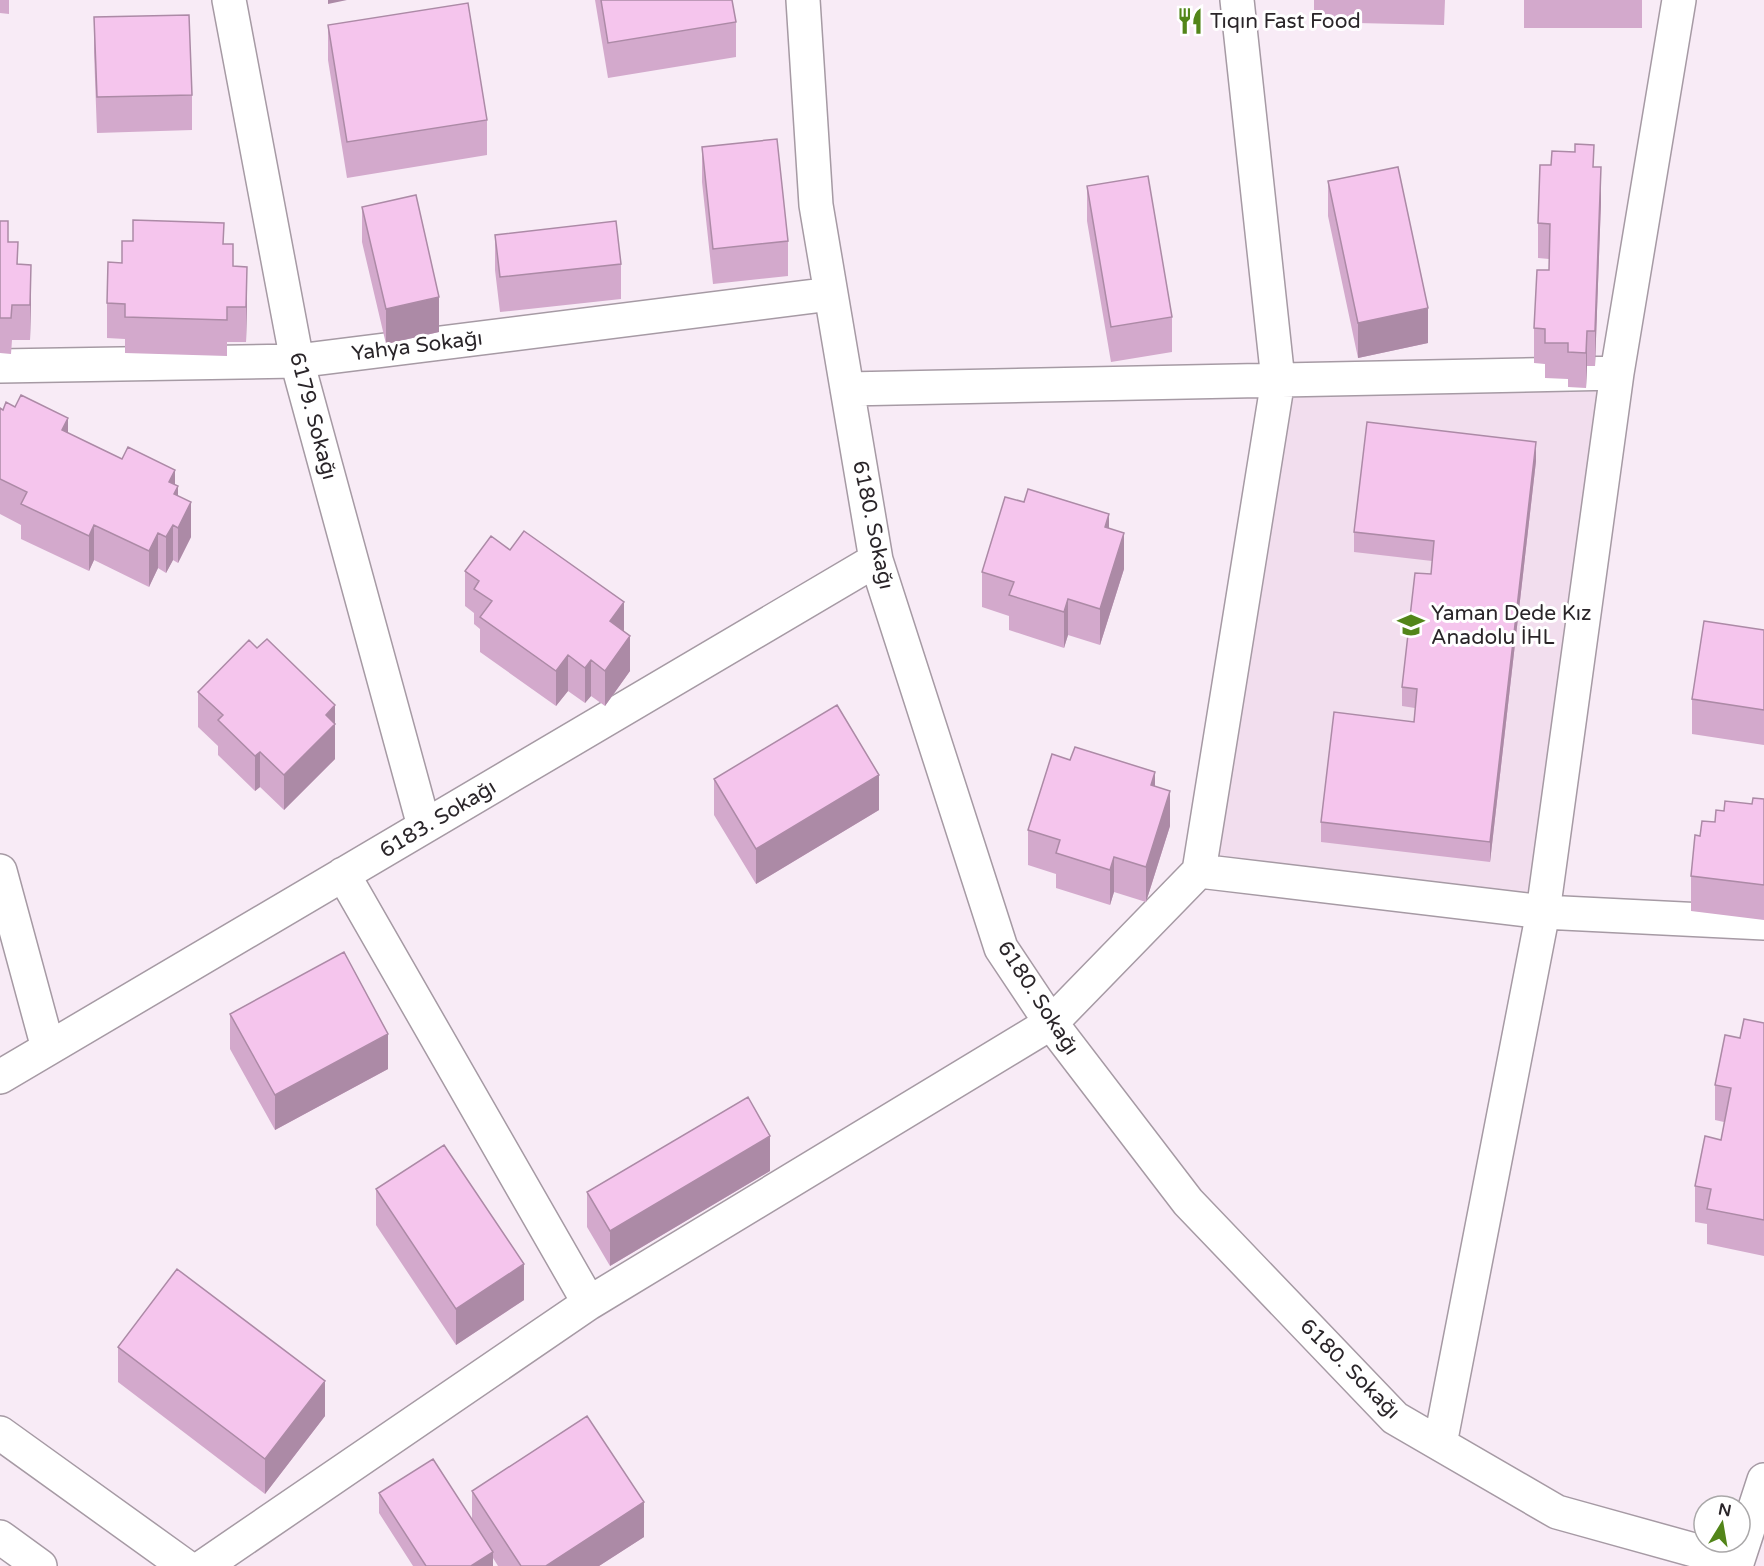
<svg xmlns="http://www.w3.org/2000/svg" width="1764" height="1566" font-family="'Varela Round',sans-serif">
	<rect width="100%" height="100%" fill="#f8ebf6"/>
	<!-- built -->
	<path fill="#f2deee" d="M1617 373 1543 912 1199 871 1278 380Z"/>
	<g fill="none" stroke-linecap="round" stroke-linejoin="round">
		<defs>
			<path id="minor" d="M229 0 297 361 424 826
				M803 0 816 205 876 560 1001 948 1051 1023 1188 1202 1395 1418 1557 1512 1737 1562
				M0 366 297 361 831 294
				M847 389 1617 373
				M0 871 48 1048
				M1199 871 1543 912 1764 923
				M343 874 589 1303
				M0 1077 876 560
				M1440 1444 1543 912 1617 373 1679 0
				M204 1566 589 1303 1051 1023 1199 871 1278 380 1237 0
				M1736 1566 1764 1480"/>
			<path id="secondary" d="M0 1433 185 1566
				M0 1537 40 1566"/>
		</defs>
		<!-- minor casing -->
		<use href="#minor" stroke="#a69aa4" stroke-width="36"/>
		<!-- secondary casing -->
		<use href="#secondary" stroke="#a69aa4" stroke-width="36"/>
		<!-- minor -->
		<use href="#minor" stroke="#fff" stroke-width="33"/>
		<!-- secondary -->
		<use href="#secondary" stroke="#fff" stroke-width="33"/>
	</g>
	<!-- wall -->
	<path fill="#d3a9cc" d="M0 0H9V14L0 13Z
		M595 0H732L736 22V57L608 78Z
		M1314 0H1445L1444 25 1314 22Z
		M1524 0H1642V28H1524Z
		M94 17 192 95V130L97 133 94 52Z
		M328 25 487 120V155L347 178 328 60Z
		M702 147 788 241V276L713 284 702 182Z
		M1594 167 1601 202 1595 366H1587L1586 388 1568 387V379L1545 378V364L1534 363V328L1549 270V259L1538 258V223Z
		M1328 181 1428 343 1358 358 1328 216Z
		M1087 186 1172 317V352L1111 362 1087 221Z
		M362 207 439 332 386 344 362 242Z
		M0 221 18 264 31 300 30 340H12L11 354 0 353Z
		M495 235 621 264V299L500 312 495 270Z
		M224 244 233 266 247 302 246 342H227V356L125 353V339L107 338V303L122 263Z
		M0 408 68 433 175 485 178 496 191 537 178 563 173 560 166 573 158 568 149 587 94 560 89 571 21 539V525L0 514Z
		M1536 461 1490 862 1321 842V822L1414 722 1415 708 1402 706V687L1431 574 1432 561 1354 552V532Z
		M1109 528 1124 569 1100 645 1068 635 1064 648 1009 630V616L982 607V572Z
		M465 571 624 631 630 671 605 706 591 696 585 703 568 691 556 706 480 652V629L474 624V613L465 606Z
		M1764 630V745L1692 734V699Z
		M198 692 335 740V759L284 810 260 787 255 791 218 755V746L198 727Z
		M714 779 879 810 756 884 714 815Z
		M1155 786 1170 826 1146 902 1114 892 1110 905 1056 888V874L1028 865V830Z
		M1764 799V920L1691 911V876L1700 836 1715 822 1724 811 1752 804Z
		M230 1014 388 1069 275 1130 230 1049Z
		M1764 1023V1256L1707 1244V1224L1695 1222V1186L1721 1140 1724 1122 1715 1120V1085L1740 1038Z
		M770 1171 610 1266 587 1227V1192Z
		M376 1189 524 1300 456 1345 376 1225Z
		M118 1347 325 1416 265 1494 118 1382Z
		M472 1491 644 1537 599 1566H498L493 1558V1566H413L379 1513V1493L472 1520Z"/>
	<!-- shaded-wall -->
	<path fill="#ac8aa6" d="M328 0H347L328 4Z
		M1601 167V202L1595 366V331Z
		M31 265V300L30 340V305Z
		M247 267V302L246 342V307Z
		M439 297V332L386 344V309Z
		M1428 308V343L1358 358V323Z
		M1587 331V366L1586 388V353Z
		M68 418V453L62 430Z
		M1536 442V461L1490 862V842Z
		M175 470V491L178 486V522L169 482Z
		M191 502V537L178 563V528Z
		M1109 514V549L1105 527Z
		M94 525V560L89 571V536Z
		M173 525V560L166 573V537Z
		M158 533V568L149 587V551Z
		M1124 533V569L1100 645V609Z
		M1068 599V635L1064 648V612Z
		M624 602V638L610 621Z
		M630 636V671L605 706V671Z
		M568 655V691L556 706V671Z
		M591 660V696L585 703V668Z
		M335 705V759L284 810V775L326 715Z
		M260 752V787L255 791V756Z
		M1155 772V807L1151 785Z
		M879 775V810L756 884V849Z
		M1170 791V826L1146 902V867Z
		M1114 857V892L1110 905V870Z
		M388 1034V1069L275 1130V1095Z
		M770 1136V1171L610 1266V1231Z
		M524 1264V1300L456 1345V1309Z
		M325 1381V1416L265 1494V1459Z
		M644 1502V1537L599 1566H546Z
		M493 1552V1566H471Z"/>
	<!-- building -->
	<path fill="#f5c5ed" stroke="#ac8aa6" stroke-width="1.5" d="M601 0H732L736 22 608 43Z
		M468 3 487 120 347 142 328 25Z
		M189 15 192 95 97 97 94 17Z
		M777 139 788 241 713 249 702 147Z
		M1575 144 1594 145 1593 167H1601L1595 331H1587L1586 353 1568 352V343H1545V329L1534 328 1537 270H1549L1550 224 1538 223 1540 165H1551L1552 151 1575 152Z
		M1398 167 1428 308 1358 323 1328 181Z
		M1148 176 1172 317 1111 327 1087 186Z
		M416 195 439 297 386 309 362 207Z
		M133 220 224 223 223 244H233V266L247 267 246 307H227V320L125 317V304L107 303 108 262 122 263V241H133Z
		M0 221H8V242H18L17 264 31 265 30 305H12L11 318H0Z
		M616 221 621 264 500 277 495 235Z
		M21 395 68 418 62 430 91 444 122 459 128 447 175 470 169 482 178 486 174 494 191 502 178 528 173 525 166 537 158 533 149 551 94 525 89 536 21 504 27 492 0 479V408L3 410 6 402 15 407Z
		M1367 422 1536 442 1490 842 1321 822 1334 712 1414 722 1417 689 1402 687 1415 573 1431 574 1434 541 1354 532Z
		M1028 489 1109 514 1105 527 1124 533 1100 609 1068 599 1064 612 1009 595 1014 582 982 572 1005 497 1024 502Z
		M524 531 624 602 610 621 630 636 605 671 591 660 585 668 568 655 556 671 480 617 492 601 474 589 479 581 465 571 491 536 510 550Z
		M1704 621 1764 630V710L1692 699Z
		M267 639 335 705 326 715 335 724 284 775 260 752 255 756 218 720 223 715 198 692 249 640 257 648Z
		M837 705 879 775 756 849 714 779Z
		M1075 747 1155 772 1151 785 1170 791 1146 867 1114 857 1110 870 1056 853 1060 840 1028 830 1052 754 1070 760Z
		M1753 798 1764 799V885L1691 876 1695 835 1700 836 1702 821 1715 822 1716 810 1724 811 1725 801 1752 804Z
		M344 952 388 1034 275 1095 230 1014Z
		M1744 1019 1764 1023V1220L1707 1209 1711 1189 1695 1186 1705 1136 1721 1140 1731 1088 1715 1085 1725 1035 1740 1038Z
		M748 1097 770 1136 610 1231 587 1192Z
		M444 1145 524 1264 456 1309 376 1189Z
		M177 1269 325 1381 265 1459 118 1347Z
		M587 1416 644 1502 546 1566H521L472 1491Z
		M433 1459 493 1552 471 1566H426L379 1493Z"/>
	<!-- icons -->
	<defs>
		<symbol id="restaurant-bare" viewBox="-9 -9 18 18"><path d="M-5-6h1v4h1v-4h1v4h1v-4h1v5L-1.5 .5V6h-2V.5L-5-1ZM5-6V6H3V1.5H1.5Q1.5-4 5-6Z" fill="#528519" stroke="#fff" stroke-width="2.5" paint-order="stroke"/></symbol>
		<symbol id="school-bare" viewBox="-9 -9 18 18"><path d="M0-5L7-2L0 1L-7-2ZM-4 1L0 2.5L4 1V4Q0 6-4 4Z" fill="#528519" stroke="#fff" stroke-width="2.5" paint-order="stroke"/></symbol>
	</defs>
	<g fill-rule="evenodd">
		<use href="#restaurant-bare" x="1171" y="2" width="38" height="38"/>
		<use href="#school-bare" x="1392" y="606" width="38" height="38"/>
	</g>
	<g text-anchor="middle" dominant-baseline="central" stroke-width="6" stroke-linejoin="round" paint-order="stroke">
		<!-- poi labels -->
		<g font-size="21" fill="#2a2529" stroke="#fff" text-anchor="start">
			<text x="1210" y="21">Tıqın Fast Food</text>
			<text x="1431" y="613">Yaman Dede Kız<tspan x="1431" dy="24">Anadolu İHL</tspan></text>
		</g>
		<!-- street labels -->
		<g font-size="21" fill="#2a2529" stroke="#fff">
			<text transform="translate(417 346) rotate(-7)">Yahya Sokağı</text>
			<text transform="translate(313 416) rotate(75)">6179. Sokağı</text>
			<text transform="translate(873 525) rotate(78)">6180. Sokağı</text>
			<text transform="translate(438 819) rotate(-31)">6183. Sokağı</text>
			<text transform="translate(1038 998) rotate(57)">6180. Sokağı</text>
			<text transform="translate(1350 1369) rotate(45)">6180. Sokağı</text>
		</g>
	</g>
	<!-- north arrow -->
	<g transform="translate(1722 1524) rotate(11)"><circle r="28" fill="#ffffff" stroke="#aaa8a9" stroke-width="1.5"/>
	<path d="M0-4.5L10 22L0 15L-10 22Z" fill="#528519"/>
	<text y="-9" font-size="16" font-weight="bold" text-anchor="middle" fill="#2a2529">N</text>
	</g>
</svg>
